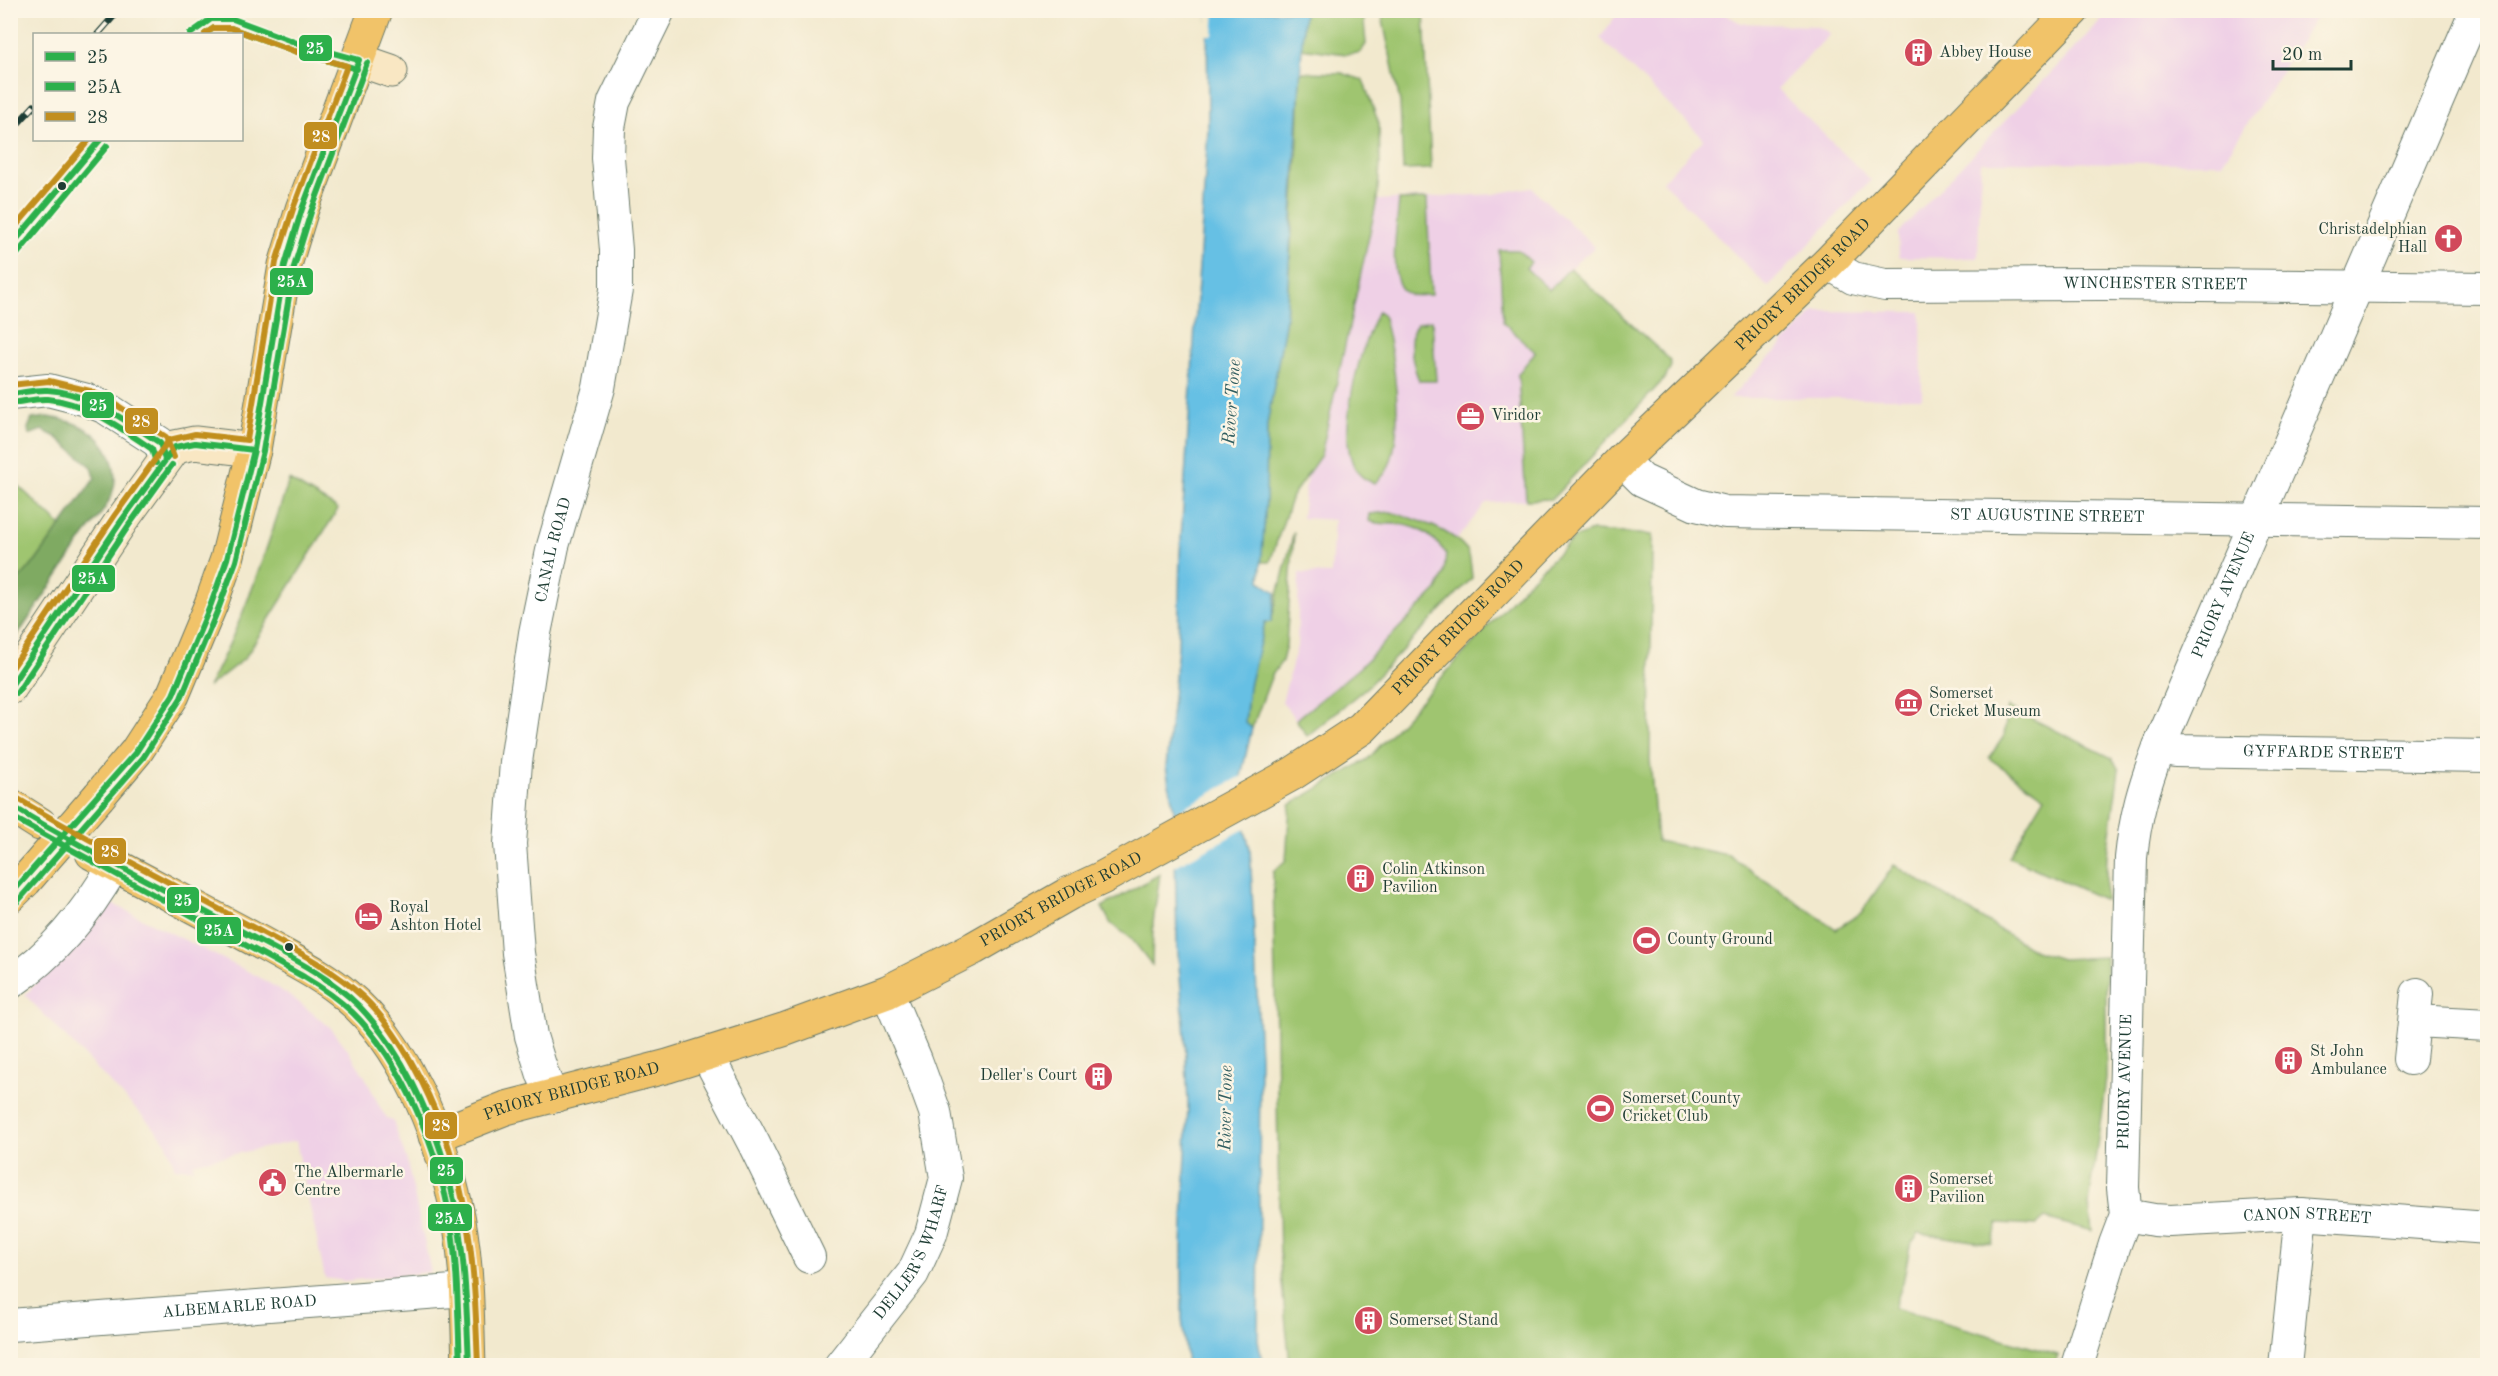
<svg xmlns="http://www.w3.org/2000/svg" width="2498" height="1376" font-family="'Old Standard TT',serif">
	<rect width="100%" height="100%" fill="#fcf5e5"/>
	<filter id="ink" filterUnits="userSpaceOnUse"><feTurbulence type="fractalNoise" baseFrequency=".0167" numOctaves="2"/><feDisplacementMap in="SourceGraphic" scale="12" xChannelSelector="R" yChannelSelector="G"/><feConvolveMatrix kernelMatrix="1 2 1 2 8 2 1 2 1" color-interpolation-filters="sRGB"/></filter>
	<filter id="wash" filterUnits="userSpaceOnUse"><feTurbulence type="fractalNoise" baseFrequency=".008" numOctaves="4" result="noise"/><feDisplacementMap in="SourceGraphic" scale="24" xChannelSelector="R" yChannelSelector="G"/><feGaussianBlur stdDeviation="1.35" result="paint"/><feColorMatrix in="noise" values="0 0 0 0 0 0 0 0 0 0 0 0 0 0 0 0 0 1.4 0 .05"/><feComposite in="paint" operator="in"/></filter>
	<g filter="url(#wash)">
		<rect width="100%" height="100%" fill="#f2e9ce"/>
		<!-- built -->
		<path fill="#efd0e6" d="M1620 10 1719 11 1741 23 1814 26 1823 29 1830 34 1777 89 1871 180 1768 287 1662 181 1704 139 1600 38Z
			M2110 11H2320L2222 163 1981 162 1978 258 1899 257 1898 233Z
			M1531 187 1595 247 1570 268 1549 291 1525 268 1518 250 1499 251 1503 322 1535 352 1518 374 1526 500 1486 503 1446 553 1444 574 1437 590 1359 668 1296 720 1282 702 1297 646 1299 573 1331 574 1334 520 1302 518 1307 473 1321 455 1377 200 1494 194Z
			M1815 311 1921 312 1922 398H1730Z
			M113 904 257 976 292 997 330 1027 346 1047 364 1075 382 1111 388 1119 393 1121 407 1161 431 1272 345 1281 325 1278 296 1141 192 1163 194 1168H175L167 1144 158 1132 25 995Z"/>
		<!-- green -->
		<path fill="#9fc570" stroke="#5f8152" stroke-width="1.5" d="M1304 11H1363L1366 44 1360 53 1346 54 1301 48Z
			M1381 11H1424L1431 169 1403 170 1400 102Z
			M1300 72 1342 73 1363 80 1379 124 1380 165 1377 200 1321 455 1292 496 1270 562H1261L1266 500 1267 425 1286 318 1298 142Z
			M1427 199 1431 295C1424 295 1414 297 1408 294 1385 284 1398 221 1399 200Z
			M1499 250H1518L1531 262 1526 268 1549 290 1570 268 1670 360 1671 366 1665 378 1552 499 1526 500 1518 374 1535 352 1503 322Z
			M1378 311 1383 314C1394 356 1406 431 1387 470 1385 475 1379 479 1375 483 1321 471 1361 344 1378 311Z
			M1432 320 1436 381H1419C1413 365 1405 339 1417 324Z
			M11 479 61 526 36 561 11 588Z
			M289 480 338 509 245 658 208 687C244 621 266 551 289 480Z
			M1391 512C1415 519 1451 529 1467 550 1471 557 1471 570 1472 578L1367 687 1307 736 1296 720 1359 668 1437 590 1444 574 1446 553C1431 535 1418 524 1393 524 1384 524 1378 524 1369 521L1370 514Z
			M1592 531 1652 535 1650 759 1657 841 1728 855 1836 929 1861 913 1894 865 2035 951 2061 959 2106 957V1079L2089 1205 2092 1231 2045 1218 2037 1225 1998 1223 1992 1244 1919 1233 1910 1245 1903 1283 1894 1308 2058 1355 2054 1365H1290L1280 1264 1273 872 1286 860 1290 805 1368 759 1529 581 1574 538Z
			M1294 532 1286 645 1282 661 1272 675 1252 728 1245 723 1249 686 1265 622H1271Z
			M2008 707 2112 758 2119 770 2107 854 2105 900 2009 857 2045 797 1989 758 2004 736Z
			M1160 874 1153 923 1152 965 1131 938 1111 924 1102 907Z"/>
		<!-- forest -->
		<path fill="#7faa62" stroke="#4f744b" stroke-width="1.5" d="M47 417C76 420 105 433 113 464 115 472 116 479 114 487 110 505 94 523 83 538 59 574 35 609 11 645V587L36 561 95 478 92 467 56 437 42 430 29 435 28 428 32 419Z"/>
		<!-- water -->
		<path fill="#66c0e4" stroke="#427e8c" stroke-width="1.5" d="M1207 11H1304L1286 318 1267 425 1266 500 1260 581 1276 593 1271 622H1265L1249 686 1245 723 1252 728 1241 776 1245 831 1250 848 1260 1056 1258 1340 1263 1365H1187L1182 1319V1247L1188 1105 1185 1037 1177 942 1174 811 1166 767 1178 647 1180 553 1208 130Z"/>
		<!-- pier -->
		<path fill="#f2e9ce" d="M1207 11H1215L1213 35H1205Z
			M1244 775 1248 827 1174 867 1172 814Z"/>
	</g>
	<g filter="url(#ink)">
		<g fill="none" stroke-linecap="round" stroke-linejoin="round">
			<defs>
				<g id="street">
					<path id="s1" d="M1828 263 1853 278 1885 285 2104 284 2488 288"/>
					<path d="M10 394 48 390 87 400 106 408 160 443 165 460"/>
					<path id="s2" d="M1622 460 1642 480 1696 505 1725 512 2488 523"/>
					<path id="s3" d="M2159 747 2175 751 2488 756"/>
					<path d="M10 983C55 953 88 911 114 865"/>
					<path d="M2415 1021 2488 1025"/>
					<path d="M709 1053 714 1068 754 1144 809 1257"/>
					<path d="M2410 1059 2417 994"/>
					<path id="s4" d="M553 1097 543 1075 531 1036 518 953 510 844 516 762 535 633 553 546 599 388 616 290V250L608 158 609 128 614 102 659 10"/>
					<path id="s5" d="M2126 1215 2154 1220 2170 1221 2301 1214 2488 1228"/>
					<path id="s6" d="M10 1325 466 1290"/>
					<path id="s7" d="M840 1366 913 1273 931 1234 946 1178 935 1112 916 1060 887 992"/>
					<path id="s8" d="M2077 1366 2115 1244 2126 1215 2123 1188 2131 858C2135 817 2144 786 2159 747L2476 10"/>
					<path d="M2285 1366 2301 1214"/>
				</g>
				<path id="secondary" d="M359 60 391 71
					M10 688 122 520 175 447 195 443 254 450"/>
				<g id="primary">
					<path d="M99 796 136 752 173 695 211 604 227 559 254 450 285 265 302 209 376 10"/>
					<path d="M10 805 40 824"/>
					<path d="M92 853C150 884 208 914 265 945 293 961 323 975 347 996 405 1044 438 1130 455 1202 468 1255 467 1312 469 1366"/>
					<path d="M10 896 25 881"/>
					<path id="s9" d="M435 1136 506 1108 668 1066 786 1029 887 992 974 948 1070 893 1102 878 1292 774 1362 728 1622 460 1828 263 2073 10"/>
				</g>
			</defs>
			<!-- street casing -->
			<use href="#street" stroke="#69796a" stroke-width="34"/>
			<!-- secondary casing -->
			<use href="#secondary" stroke="#69796a" stroke-width="35"/>
			<!-- primary casing -->
			<use href="#primary" stroke="#69796a" stroke-width="35"/>
			<!-- street -->
			<use href="#street" stroke="#fff" stroke-width="32"/>
			<!-- secondary -->
			<use href="#secondary" stroke="#f9e7c3" stroke-width="33"/>
			<!-- primary -->
			<use href="#primary" stroke="#f1c369" stroke-width="33"/>
			<defs>
				<path id="rail" d="M98 34 119 10
					M10 132 34 106"/>
			</defs>
			<!-- rail casing -->
			<use href="#rail" stroke="#1f3d34" stroke-width="7"/>
			<!-- rail -->
			<use href="#rail" stroke="#fcf5e5" stroke-width="4.5" stroke-dasharray="14" stroke-linecap="butt"/>
			<defs>
				<path id="primary-bridge" d="M25 881 99 796"/>
			</defs>
			<!-- primary-bridge casing -->
			<use href="#primary-bridge" stroke="#69796a" stroke-width="35" stroke-linecap="butt"/>
			<!-- primary-bridge -->
			<use href="#primary-bridge" stroke="#f1c369" stroke-width="33"/>
			<defs>
				<path id="bus-1" d="M190 34 211 19H233L297 43 359 60
					M10 247 100 140
					M10 394C22 393 36 389 48 390 88 392 127 422 160 443L165 460
					M10 687 122 520 175 447 195 443 254 450
					M10 805C86 851 164 889 241 931 281 953 327 974 359 1006 381 1029 399 1056 413 1084 462 1181 465 1260 469 1366
					M10 895 136 752 173 695 211 604 227 559 254 450 285 265 302 209 359 60"/>
				<path id="bus-2" d="M205 34 214 28H231L294 51 357 69
					M17 254 107 146
					M11 403C23 402 36 398 48 399 88 403 120 428 152 449L156 463
					M17 693 129 525 172 465
					M10 816 304 977C321 987 337 998 352 1012 404 1062 439 1153 451 1224 458 1271 458 1318 460 1366
					M17 902 143 758 181 698 219 607 236 561 263 451 294 267 311 212 367 63"/>
				<path id="bus-3" d="M10 233 89 140
					M10 385 49 381 90 391 109 400 166 437 174 457
					M10 671 115 515 169 440 195 434 247 440 276 262 294 206 347 66 294 51 231 28H214L205 34
					M15 797C89 842 166 880 241 921 283 944 329 965 364 998 388 1021 406 1051 421 1080 470 1178 474 1258 478 1366"/>
			</defs>
			<!-- bus-1 casing -->
			<use href="#bus-1" stroke="#fcf5e5" stroke-width="10"/>
			<!-- bus-2 casing -->
			<use href="#bus-2" stroke="#fcf5e5" stroke-width="10"/>
			<!-- bus-3 casing -->
			<use href="#bus-3" stroke="#fcf5e5" stroke-width="10"/>
			<!-- bus-1 -->
			<use href="#bus-1" stroke="#2cb04b" stroke-width="6"/>
			<!-- bus-2 -->
			<use href="#bus-2" stroke="#2cb04b" stroke-width="6"/>
			<!-- bus-3 -->
			<use href="#bus-3" stroke="#c18e1f" stroke-width="6"/>
		</g>
	</g>
	<!-- icons -->
	<defs>
		<symbol id="building-disc" viewBox="-11 -11 22 22"><circle r="9.5" fill="#d1495b" stroke="#fcf5e5"/><path d="M-4-6H4V6H1V3H-1V6H-4ZM-2.5-4.3h1.7v1.8h-1.7ZM.8-4.3h1.7v1.8H.8ZM-2.5-1h1.7V.8h-1.7ZM.8-1h1.7V.8H.8Z" fill="#fff"/></symbol>
		<symbol id="church-disc" viewBox="-11 -11 22 22"><circle r="9.5" fill="#d1495b" stroke="#fcf5e5"/><path d="M-1.2-6h2.4v3.5h3.3v2.4h-3.3V6h-2.4V-.1h-3.3v-2.4h3.3Z" fill="#fff"/></symbol>
		<symbol id="office-disc" viewBox="-11 -11 22 22"><circle r="9.5" fill="#d1495b" stroke="#fcf5e5"/><path d="M-6-3h4V-5.5h4V-3h4V5H-6ZM-1-4.5V-3h2v-1.5ZM-6 0V1H6V0Z" fill="#fff"/></symbol>
		<symbol id="museum-disc" viewBox="-11 -11 22 22"><circle r="9.5" fill="#d1495b" stroke="#fcf5e5"/><path d="M0-6L6-3V-2H-6V-3ZM-5-1h2V3h-2ZM-1-1h2V3h-2ZM3-1h2V3H3ZM-6 4H6V6H-6Z" fill="#fff"/></symbol>
		<symbol id="hotel-disc" viewBox="-11 -11 22 22"><circle r="9.5" fill="#d1495b" stroke="#fcf5e5"/><path d="M-6-4.5h1.5V1H6V5H4.5V3h-9V5H-6ZM-4 0a1.8 1.8 0 1 1 3.6 0ZM.5 0V-2.5h3Q6-2.5 6 0Z" fill="#fff"/></symbol>
		<symbol id="stadium-disc" viewBox="-11 -11 22 22"><circle r="9.5" fill="#d1495b" stroke="#fcf5e5"/><path d="M0-5a6.5 5 0 1 0 0 10a6.5 5 0 1 0 0-10ZM-3.5-1.8h7v3.6h-7Z" fill="#fff"/></symbol>
		<symbol id="civic-disc" viewBox="-11 -11 22 22"><circle r="9.5" fill="#d1495b" stroke="#fcf5e5"/><path d="M-.6-6.5H3V-4.5H.6V-3L4-1V1h2V6H-6V1h2V-1L-.6-3ZM-1.2 2.5V6h2.4V2.5Z" fill="#fff"/></symbol>
	</defs>
	<g fill-rule="evenodd">
		<use href="#building-disc" x="1902" y="36" width="33" height="33"/>
		<use href="#church-disc" x="2432" y="222" width="33" height="33"/>
		<use href="#office-disc" x="1454" y="400" width="33" height="33"/>
		<use href="#museum-disc" x="1892" y="686" width="33" height="33"/>
		<use href="#building-disc" x="1344" y="862" width="33" height="33"/>
		<use href="#hotel-disc" x="352" y="900" width="33" height="33"/>
		<use href="#stadium-disc" x="1630" y="924" width="33" height="33"/>
		<use href="#building-disc" x="2272" y="1044" width="33" height="33"/>
		<use href="#building-disc" x="1082" y="1060" width="33" height="33"/>
		<use href="#stadium-disc" x="1584" y="1092" width="33" height="33"/>
		<use href="#civic-disc" x="256" y="1166" width="33" height="33"/>
		<use href="#building-disc" x="1892" y="1172" width="33" height="33"/>
		<use href="#building-disc" x="1352" y="1304" width="33" height="33"/>
	</g>
	<!-- markers -->
	<g fill="#1f3d34" stroke="#fcf5e5" stroke-width="2">
		<circle cx="62" cy="186" r="5"/>
		<circle cx="289" cy="947" r="5"/>
	</g>
	<g text-anchor="middle" dominant-baseline="central" stroke-width="5" stroke-linejoin="round" paint-order="stroke">
		<!-- poi labels -->
		<g font-size="16" fill="#1f3d34" stroke="#fcf5e5" text-anchor="start">
			<text x="1939" y="53">Abbey House</text>
			<text x="2427" y="230" text-anchor="end">Christadelphian<tspan x="2427" dy="18">Hall</tspan></text>
			<text x="1491" y="416">Viridor</text>
			<text x="1929" y="694">Somerset<tspan x="1929" dy="18">Cricket Museum</tspan></text>
			<text x="1382" y="870">Colin Atkinson<tspan x="1382" dy="18">Pavilion</tspan></text>
			<text x="389" y="908">Royal<tspan x="389" dy="18">Ashton Hotel</tspan></text>
			<text x="1667" y="940">County Ground</text>
			<text x="2310" y="1052">St John<tspan x="2310" dy="18">Ambulance</tspan></text>
			<text x="1077" y="1076" text-anchor="end">Deller's Court</text>
			<text x="1622" y="1099">Somerset County<tspan x="1622" dy="18">Cricket Club</tspan></text>
			<text x="294" y="1173">The Albermarle<tspan x="294" dy="18">Centre</tspan></text>
			<text x="1929" y="1180">Somerset<tspan x="1929" dy="18">Pavilion</tspan></text>
			<text x="1389" y="1321">Somerset Stand</text>
		</g>
		<!-- street labels -->
		<g font-size="16" fill="#1f3d34" stroke="#fcf5e5">
			<text stroke="none"><textPath href="#s9" startOffset="1644">PRIORY BRIDGE ROAD</textPath></text>
			<text stroke="none"><textPath href="#s1" startOffset="332">WINCHESTER STREET</textPath></text>
			<text stroke="none"><textPath href="#s2" startOffset="440">ST AUGUSTINE STREET</textPath></text>
			<text stroke="none"><textPath href="#s4" startOffset="556">CANAL ROAD</textPath></text>
			<text stroke="none"><textPath href="#s8" startOffset="796">PRIORY AVENUE</textPath></text>
			<text stroke="none"><textPath href="#s9" startOffset="1158">PRIORY BRIDGE ROAD</textPath></text>
			<text stroke="none"><textPath href="#s3" startOffset="165">GYFFARDE STREET</textPath></text>
			<text stroke="none"><textPath href="#s9" startOffset="672">PRIORY BRIDGE ROAD</textPath></text>
			<text stroke="none"><textPath href="#s8" startOffset="292">PRIORY AVENUE</textPath></text>
			<text stroke="none"><textPath href="#s9" startOffset="144">PRIORY BRIDGE ROAD</textPath></text>
			<text stroke="none"><textPath href="#s5" startOffset="182">CANON STREET</textPath></text>
			<text stroke="none"><textPath href="#s7" startOffset="136">DELLER'S WHARF</textPath></text>
			<text stroke="none"><textPath href="#s6" startOffset="230">ALBEMARLE ROAD</textPath></text>
		</g>
		<!-- water labels -->
		<g font-size="18" font-style="italic" fill="#315e60" stroke="#fcf5e5">
			<text transform="translate(1232 402) rotate(-86)">River Tone</text>
			<text transform="translate(1226 1108) rotate(-89)">River Tone</text>
		</g>
	</g>
	<g stroke="#fcf5e5" stroke-width="2">
		<rect x="298" y="34" width="35" height="28" rx="6" fill="#2cb04b"/>
		<rect x="303" y="121" width="35" height="29" rx="6" fill="#c18e1f"/>
		<rect x="269" y="267" width="45" height="29" rx="6" fill="#2cb04b"/>
		<rect x="81" y="391" width="34" height="28" rx="6" fill="#2cb04b"/>
		<rect x="124" y="407" width="35" height="28" rx="6" fill="#c18e1f"/>
		<rect x="71" y="564" width="45" height="29" rx="6" fill="#2cb04b"/>
		<rect x="93" y="837" width="34" height="28" rx="6" fill="#c18e1f"/>
		<rect x="166" y="886" width="34" height="28" rx="6" fill="#2cb04b"/>
		<rect x="196" y="916" width="46" height="29" rx="6" fill="#2cb04b"/>
		<rect x="424" y="1111" width="34" height="29" rx="6" fill="#c18e1f"/>
		<rect x="429" y="1156" width="35" height="29" rx="6" fill="#2cb04b"/>
		<rect x="427" y="1203" width="46" height="29" rx="6" fill="#2cb04b"/>
	</g>
	<g font-size="16" text-anchor="middle" font-weight="bold" fill="#fff">
		<text x="315" y="54">25</text>
		<text x="321" y="142">28</text>
		<text x="292" y="287">25A</text>
		<text x="98" y="411">25</text>
		<text x="141" y="427">28</text>
		<text x="93" y="584">25A</text>
		<text x="110" y="857">28</text>
		<text x="183" y="906">25</text>
		<text x="219" y="936">25A</text>
		<text x="441" y="1131">28</text>
		<text x="446" y="1176">25</text>
		<text x="450" y="1224">25A</text>
	</g>
	<!-- margin -->
	<rect width="2498" height="1376" fill="none" stroke="#fcf5e5" stroke-width="36"/>
	<!-- legend -->
	<rect x="33" y="33" width="210" height="108" fill="#fcf5e5" stroke="#a4ab9e" stroke-width="1.5"/>
	<rect x="45" y="52" width="30" height="9" fill="#2cb04b" stroke="#a4ab9e" stroke-width="1.5"/>
	<text x="87" y="63" font-size="18" fill="#1f3d34">25</text>
	<rect x="45" y="82" width="30" height="9" fill="#2cb04b" stroke="#a4ab9e" stroke-width="1.5"/>
	<text x="87" y="93" font-size="18" fill="#1f3d34">25A</text>
	<rect x="45" y="112" width="30" height="9" fill="#c18e1f" stroke="#a4ab9e" stroke-width="1.5"/>
	<text x="87" y="123" font-size="18" fill="#1f3d34">28</text>
	<!-- scale -->
	<path d="M2273 60v9h78v-9" fill="none" stroke="#1f3d34" stroke-width="3"/>
	<text x="2282" y="60" font-size="18" fill="#1f3d34" stroke="#fcf5e5" stroke-width="4.5" paint-order="stroke">20 m</text>
</svg>
